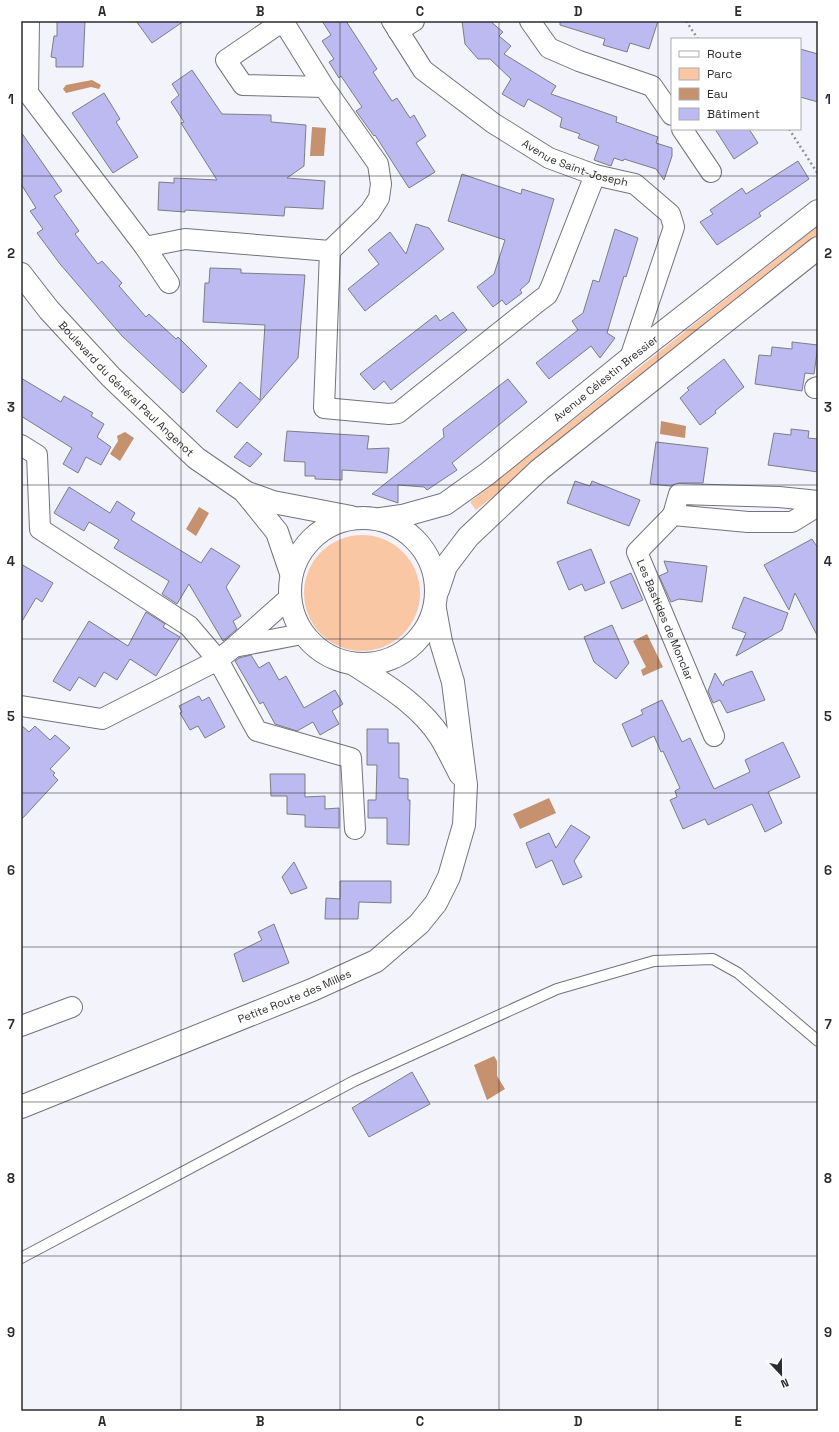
<svg xmlns="http://www.w3.org/2000/svg" width="839" height="1432" font-family="'Space Grotesk',sans-serif">
	<rect width="100%" height="100%" fill="#f3f3fc"/>
	<!-- green -->
	<path fill="#fac7a5" d="M818 226V239L476 510 470 502Z
		M304 593a58 58 0 1 1 116 0a58 58 0 1 1-116 0Z"/>
	<!-- water -->
	<path fill="#c5916e" d="M92 80 101 85 99 89 91 87 66 93 63 89 66 85Z
		M312 127 326 128 324 156H310Z
		M661 421 686 426 685 438 660 434Z
		M125 432 134 438 120 461 110 454 118 441 117 436Z
		M199 507 209 513 196 536 186 529Z
		M647 634 663 667 643 676 641 670 646 667 633 641Z
		M549 798 556 813 520 829 513 814Z
		M494 1056 497 1061V1076L505 1089 487 1100 474 1065Z"/>
	<!-- building -->
	<path fill="#bdb9f1" stroke="#7d7d85" d="M57 21H85L83 67H56V58L51 57 54 36H57Z
		M136 21H184L152 43Z
		M322 21H346L377 69 373 72 392 101 397 98 410 118 414 115 426 136 416 143 435 172 409 188 375 135 374 136 356 111 362 107 341 76 339 78 329 62 334 59 322 41 331 35Z
		M462 21H490L503 32 499 36 511 46 504 54 556 86 551 94 617 117 616 122 658 137 656 143 672 148V156L664 180 656 169 624 159 623 161 614 158 611 166 594 160 599 146 578 138 580 134 560 127 562 118 528 99 524 107 502 94 511 79 490 59H478L465 44Z
		M560 21H658L649 49 630 43 627 52 603 45 605 39 560 25Z
		M800 49 818 54V102L800 97Z
		M192 70 222 114 271 115V122L306 125 304 166 287 178 325 181 323 209 285 207 284 216 185 210V212L158 210 159 182 174 183V178L217 180 181 123 184 122 171 102 179 95 172 84Z
		M104 93 120 119 116 122 138 157 113 173 72 113Z
		M715 129H749L758 143 734 159Z
		M21 132 62 191 54 196 79 231 75 234 98 264 102 261 122 283 119 286 146 317 149 314 176 339 178 337 207 366 183 393 122 336 60 264 37 233 43 229 30 211 36 208 21 184Z
		M798 161 809 179 759 213 761 216 717 245 700 222 713 214 710 210 742 188 746 194Z
		M462 174 521 194 522 189 554 199 529 282 520 290 522 293 506 305 502 300 493 307 477 287 494 274 505 240 448 221Z
		M416 224 429 228 444 249 365 311 348 289 379 264 368 250 390 232 406 254Z
		M615 229 638 238 626 277 624 276 607 333 615 338 600 358 591 346 549 379 536 363 578 330 572 321 583 313 593 280 599 282Z
		M210 268 241 269V273L305 275 298 358 237 428 216 411 240 382 260 400 265 325 203 322 205 283H209Z
		M453 312 467 330 391 390 384 381 374 390 360 374 436 315 440 321Z
		M792 342 818 345 814 374 805 373 802 391 755 384 759 355 771 356 772 347 792 349Z
		M724 359 744 387 715 411 716 413 700 425 680 398 689 390 687 388Z
		M21 378 61 402 64 396 93 413 91 416 104 424 97 437 111 447 101 465 86 457 78 473 63 464 72 448 21 416Z
		M508 379 527 402 452 463 457 470 427 490 424 487 398 485V503L372 494 444 437 443 429Z
		M791 429 809 431 808 438 818 439V472L768 465 774 433 791 435Z
		M287 431 369 436 367 449 389 448 387 473 342 470V480L315 479V476H305V462L284 461Z
		M247 442 262 454 250 467 234 457Z
		M656 442 708 448 703 483H679L671 486 650 484Z
		M575 481 590 486 592 481 640 500 629 526 567 503Z
		M69 487 110 513 117 501 135 513 131 520 201 563 211 548 240 566 226 587 241 616 233 621 237 629 223 641 189 584 177 604 162 594 169 581 114 548 119 540 89 522 84 531 54 513Z
		M812 539 818 548V637L795 593 789 610 764 565Z
		M591 549 605 583 585 591 582 584 569 590 557 562Z
		M664 561 707 566 702 602 679 599 671 602 659 576 668 572Z
		M21 564 53 583 42 602 36 598 21 623Z
		M631 573 643 600 622 609 610 582Z
		M744 597 788 613 782 630 736 656 746 633 732 628Z
		M146 612 165 624 163 627 180 637 156 676 130 659 117 680 104 672 95 687 79 677 70 691 53 681 89 621 128 646Z
		M612 625 629 663 616 679 594 662 584 637Z
		M251 655 259 668 269 662 279 680 286 676 304 708 335 690 343 704 332 711 339 724 320 735 313 722 297 731 275 724 263 702 260 704 235 661 239 658Z
		M752 671 765 700 727 713 720 700 713 703 708 691 715 673 723 686 725 681Z
		M199 696 202 701 209 697 225 727 205 738 198 726 190 730 180 713 182 712 179 706Z
		M662 700 682 742 690 738 714 789 750 772 745 760 783 742 800 777 768 792 782 823 765 832 752 804 708 825 705 819 683 829 670 800 677 797 675 791 680 788 663 751 661 752 654 736 632 747 622 724 643 714 641 710Z
		M21 725 29 732 35 726 50 740 55 735 70 748 50 769 55 773 53 775 58 780 21 820Z
		M367 729H388V743H399V778L408 779V800H410L409 845 387 844V818H368V800H376L377 765H367Z
		M270 774H305V797L325 796V809L339 808V828L305 827V815L287 814V796H271Z
		M571 825 590 837 574 861 582 877 563 885 552 860 536 868 526 843 549 833 556 848Z
		M294 862 307 888 291 894 282 877Z
		M340 881H391V903L359 902 358 919H325L326 898 340 899Z
		M274 924 289 963 243 982 234 954 262 940 258 932Z
		M412 1072 430 1104 369 1137 352 1108Z"/>
	<g fill="none" stroke-linecap="round" stroke-linejoin="round">
		<defs>
			<path id="service" d="M21 1258 354 1081 557 989 654 961 713 959 738 973 818 1041"/>
			<g id="minor">
				<path d="M29 21 28 93 145 247 185 239 330 251 324 408 389 414 398 413 539 301 547 295 551 287 595 175"/>
				<path id="s1" d="M392 21 423 70 493 123 549 158 595 175 635 184 670 214 674 227 630 358"/>
				<path d="M530 21 549 48 579 61 652 86 672 115"/>
				<path d="M398 31 414 21"/>
				<path d="M324 87 243 85 226 60 283 21 324 87 378 164 381 184 379 198 370 212 330 251"/>
				<path d="M682 129 711 172"/>
				<path d="M145 247 169 283"/>
				<path d="M815 388 818 387"/>
				<path d="M21 445 37 455 40 529 189 626 218 660 257 731 351 758 355 829"/>
				<path d="M818 501 779 497 679 494 673 515 748 522H792L818 506"/>
				<path id="s2" d="M673 515 637 552 714 736"/>
				<path d="M288 599 234 647 302 634"/>
				<path d="M21 706 102 719 218 660 234 647"/>
				<path d="M21 1026 72 1007"/>
			</g>
			<g id="secondary">
				<path id="s3" d="M21 274 49 310 111 377 196 458 244 491 277 532 291 573"/>
				<path d="M245 492 273 502 351 517"/>
				<circle cx="363" cy="591" r="73"/>
				<path id="s4" d="M381 519 402 516 445 504 487 474 630 358 818 211"/>
				<path d="M438 590 446 566 468 537 539 470 818 248"/>
				<path d="M355 665C386 685 421 706 441 738 448 750 454 762 460 774"/>
				<path id="s5" d="M21 1107 312 990 376 961 419 924 436 903 449 877 464 825 466 785 453 682 441 642 435 609"/>
			</g>
		</defs>
		<!-- service casing -->
		<use href="#service" stroke="#74737c" stroke-width="12"/>
		<!-- minor casing -->
		<use href="#minor" stroke="#74737c" stroke-width="22"/>
		<!-- secondary casing -->
		<use href="#secondary" stroke="#74737c" stroke-width="24"/>
		<!-- path -->
		<path stroke="#909096" stroke-width="2.5" stroke-dasharray="2 3" stroke-linecap="butt" d="M686 21 698 39
			M789 129 818 174"/>
		<!-- service -->
		<use href="#service" stroke="#fff" stroke-width="10"/>
		<!-- minor -->
		<use href="#minor" stroke="#fff" stroke-width="20"/>
		<!-- secondary -->
		<use href="#secondary" stroke="#fff" stroke-width="22"/>
	</g>
	<!-- grid -->
	<path fill="none" stroke="#2c2c2f" stroke-width="1" stroke-opacity="0.55" d="M181 21V1411M340 21V1411M499 21V1411M658 21V1411M21 176H818M21 330H818M21 485H818M21 639H818M21 793H818M21 947H818M21 1102H818M21 1256H818"/>
	<g text-anchor="middle" dominant-baseline="central" stroke-width="3" stroke-linejoin="round" paint-order="stroke">
		<!-- street labels -->
		<g font-size="11" fill="#2c2c2f" stroke="#fff">
			<text stroke="none"><textPath href="#s1" startOffset="238">Avenue Saint-Joseph</textPath></text>
			<text stroke="none"><textPath href="#s4" startOffset="270">Avenue Célestin Bressier</textPath></text>
			<text stroke="none"><textPath href="#s3" startOffset="156">Boulevard du Général Paul Angenot</textPath></text>
			<text stroke="none"><textPath href="#s2" startOffset="125">Les Bastides de Monclar</textPath></text>
			<text stroke="none"><textPath href="#s5" startOffset="295">Petite Route des Milles</textPath></text>
		</g>
	</g>
	<!-- border -->
	<rect width="839" height="1432" fill="none" stroke="#ffffff" stroke-width="44"/>
	<!-- legend -->
	<rect x="671" y="38" width="130" height="92" fill="#ffffff" stroke="#ababac"/>
	<rect x="679" y="51" width="20" height="6" fill="#ffffff" stroke="#ababac"/>
	<text x="707" y="58" font-size="12" fill="#2c2c2f">Route</text>
	<rect x="679" y="68" width="20" height="12" fill="#fac7a5" stroke="#ababac"/>
	<text x="707" y="78" font-size="12" fill="#2c2c2f">Parc</text>
	<rect x="679" y="88" width="20" height="12" fill="#c5916e" stroke="#ababac"/>
	<text x="707" y="98" font-size="12" fill="#2c2c2f">Eau</text>
	<rect x="679" y="108" width="20" height="12" fill="#bdb9f1" stroke="#ababac"/>
	<text x="707" y="118" font-size="12" fill="#2c2c2f">Bâtiment</text>
	<!-- north arrow -->
	<g transform="translate(781 1374) rotate(158)" stroke="#ffffff" stroke-width="3" paint-order="stroke">
	<path d="M0-3L7 15L0 10L-7 15Z" fill="#2c2c2f"/>
	<text y="-6" font-size="11" font-weight="bold" text-anchor="middle" fill="#2c2c2f">N</text>
	</g>
	<rect x="22" y="22" width="795" height="1388" fill="none" stroke="#2c2c2f" stroke-width="1.5"/>
	<g font-size="13" text-anchor="middle" font-weight="bold" fill="#2c2c2f">
		<text x="102" y="16">A</text>
		<text x="260" y="16">B</text>
		<text x="420" y="16">C</text>
		<text x="578" y="16">D</text>
		<text x="738" y="16">E</text>
		<text x="11" y="104">1</text>
		<text x="828" y="104">1</text>
		<text x="11" y="258">2</text>
		<text x="828" y="258">2</text>
		<text x="11" y="412">3</text>
		<text x="828" y="412">3</text>
		<text x="11" y="566">4</text>
		<text x="828" y="566">4</text>
		<text x="11" y="721">5</text>
		<text x="828" y="721">5</text>
		<text x="11" y="875">6</text>
		<text x="828" y="875">6</text>
		<text x="11" y="1029">7</text>
		<text x="828" y="1029">7</text>
		<text x="11" y="1183">8</text>
		<text x="828" y="1183">8</text>
		<text x="11" y="1337">9</text>
		<text x="828" y="1337">9</text>
		<text x="102" y="1426">A</text>
		<text x="260" y="1426">B</text>
		<text x="420" y="1426">C</text>
		<text x="578" y="1426">D</text>
		<text x="738" y="1426">E</text>
	</g>
</svg>
